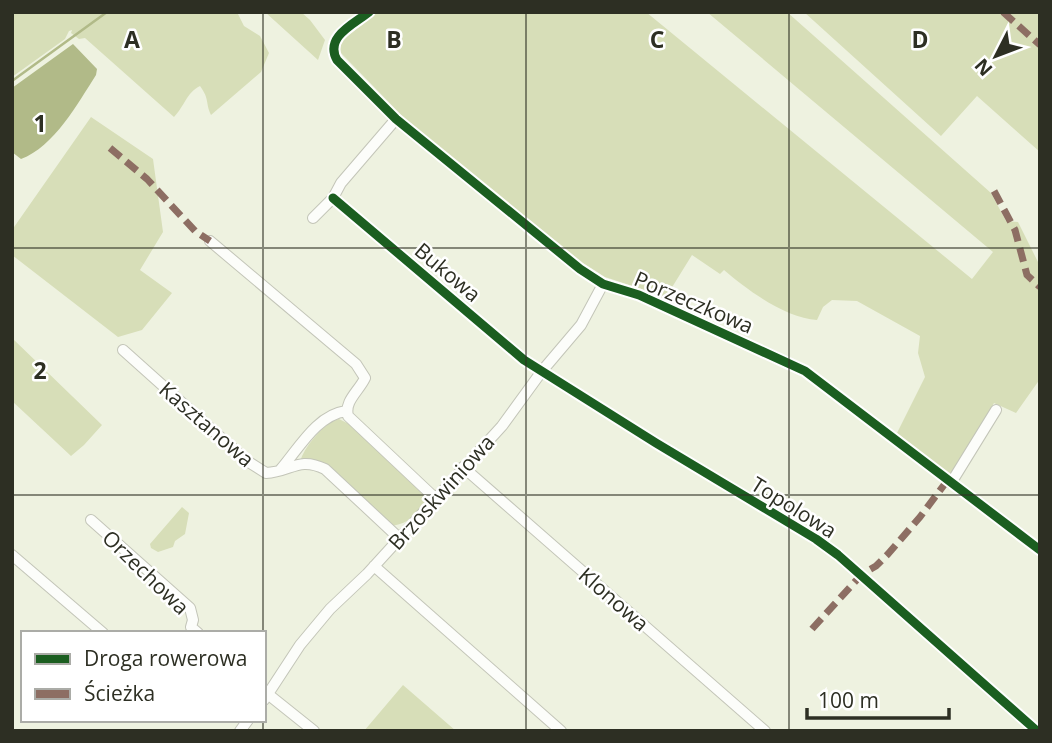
<svg xmlns="http://www.w3.org/2000/svg" width="1052" height="743" font-family="'Open Sans',sans-serif">
	<rect width="100%" height="100%" fill="#eef2e0"/>
	<!-- green -->
	<path fill="#d7deb8" d="M12 12H237L244 26 260 36 269 53 261 72 211 115C205 102 210 100 200 86 187 92 184 107 174 117L85 38 79 39 71 33 72 30 69 31 65 39 12 77Z
		M265 12H301L310 20 325 40 318 60Z
		M378 12H646L972 279 993 252 707 12H787L991 193 1006 221 1018 222 1040 266V379L1016 413 994 403 952 477 897 433 925 377 918 353 920 336 857 301 832 300 823 307 817 320C786 318 747 290 724 270L720 274 692 255 666 297 605 277 583 263 412 126 339 51V43Z
		M804 12H1040V152L977 96 941 136Z
		M91 117 153 159 163 232 140 270 172 293 142 330 118 337 12 255V230Z
		M12 338 102 425 84 445 71 456 12 401Z
		M339 419 349 424 427 498C418 514 408 525 389 526L320 463 309 459H301C306 445 325 422 339 419Z
		M182 507 189 513 185 534 175 541 173 547 158 552 151 548 150 544Z
		M403 685 456 731H364Z"/>
	<!-- water -->
	<path fill="#b1ba88" d="M73 44 97 69 96 75C78 103 54 147 21 159L12 152V88Z"/>
	<g fill="none" stroke-linecap="round" stroke-linejoin="round">
		<!-- stream -->
		<path stroke="#b1ba88" stroke-width="2.5" d="M12 81 107 12"/>
		<defs>
			<path id="minor" d="M369 12C354 24 324 37 337 60L396 119 580 269 603 284 639 295 805 371 1040 550
				M333 198 524 360 656 443 816 539 838 555 1037 731
				M313 218 333 198 341 183 396 119
				M210 241 356 364 365 378C359 391 344 401 348 416L435 498
				M123 350 247 461 266 473C291 472 298 456 325 469L399 538
				M463 467 765 731
				M281 469C299 448 317 415 346 411
				M951 483 996 410
				M91 520 190 608 193 620 191 627 198 633
				M12 555 103 633
				M374 566 561 731
				M264 691 314 731
				M264 700 300 645 330 609 367 574 502 426 542 371 581 325 603 284
				M240 731 248 720"/>
		</defs>
		<!-- minor casing -->
		<use href="#minor" stroke="#c3c5b8" stroke-width="12"/>
		<!-- minor -->
		<use href="#minor" stroke="#fcfdfa" stroke-width="10"/>
		<!-- quiet -->
		<path stroke="#8d6e63" stroke-width="7" stroke-dasharray="14 7" stroke-linecap="butt" d="M1003 12 1040 45
			M110 148 147 179 195 231 210 241
			M994 191 1015 230 1027 275 1040 287
			M812 629 862 574 876 566 888 554 920 517 947 481"/>
		<defs>
			<path id="cycleway" d="M369 12C354 24 324 37 337 60L396 119 580 269 603 284 639 295 805 371 1040 550
				M333 198 524 360 656 443 816 539 838 555 1037 731"/>
		</defs>
		<!-- cycleway casing -->
		<use href="#cycleway" stroke="#fff" stroke-width="13"/>
		<!-- cycleway -->
		<use href="#cycleway" stroke="#1b5e20" stroke-width="9"/>
	</g>
	<!-- grid -->
	<path fill="none" stroke="#2d2f23" stroke-width="2" stroke-opacity="0.55" d="M263 12V633M526 12V731M789 12V731M12 248H1040M12 495H1040M263 720V731"/>
	<g text-anchor="middle" dominant-baseline="central" stroke-width="5" stroke-linejoin="round" paint-order="stroke">
		<!-- street labels -->
		<g font-size="21" fill="#2d2f23" stroke="#fff">
			<text transform="translate(448 272) rotate(40)">Bukowa</text>
			<text transform="translate(694 302) rotate(23)">Porzeczkowa</text>
			<text transform="translate(207 424) rotate(41)">Kasztanowa</text>
			<text transform="translate(441 492) rotate(-48)">Brzoskwiniowa</text>
			<text transform="translate(794 507) rotate(32)">Topolowa</text>
			<text transform="translate(146 572) rotate(44)">Orzechowa</text>
			<text transform="translate(614 599) rotate(41)">Klonowa</text>
		</g>
	</g>
	<g font-size="23" text-anchor="middle" font-weight="bold" fill="#2d2f23" stroke="#fff" stroke-width="5" stroke-linejoin="round" paint-order="stroke">
		<text x="132" y="48">A</text>
		<text x="394" y="48">B</text>
		<text x="657" y="48">C</text>
		<text x="920" y="48">D</text>
		<text x="40" y="132">1</text>
		<text x="40" y="379">2</text>
	</g>
	<!-- border -->
	<rect width="1052" height="743" fill="none" stroke="#2d2f23" stroke-width="28"/>
	<!-- legend -->
	<rect x="21" y="631" width="245" height="91" fill="#ffffff" stroke="#abaca7" stroke-width="2"/>
	<rect x="35" y="654" width="35" height="10" fill="#1b5e20" stroke="#abaca7" stroke-width="2"/>
	<text x="84" y="666" font-size="21" fill="#2d2f23">Droga rowerowa</text>
	<rect x="35" y="689" width="35" height="10" fill="#8d6e63" stroke="#abaca7" stroke-width="2"/>
	<text x="84" y="701" font-size="21" fill="#2d2f23">Ścieżka</text>
	<!-- north arrow -->
	<g transform="translate(996 56) rotate(228)" stroke="#ffffff" stroke-width="5" paint-order="stroke">
	<path d="M0-5L12 26L0 18L-12 26Z" fill="#2d2f23"/>
	<text y="-10" font-size="19" font-weight="bold" text-anchor="middle" fill="#2d2f23">N</text>
	</g>
	<!-- scale -->
	<path d="M807 708v10h142v-10" fill="none" stroke="#2d2f23" stroke-width="3.5"/>
	<text x="818" y="708" font-size="21" fill="#2d2f23" stroke="#ffffff" stroke-width="5" paint-order="stroke">100 m</text>
</svg>
